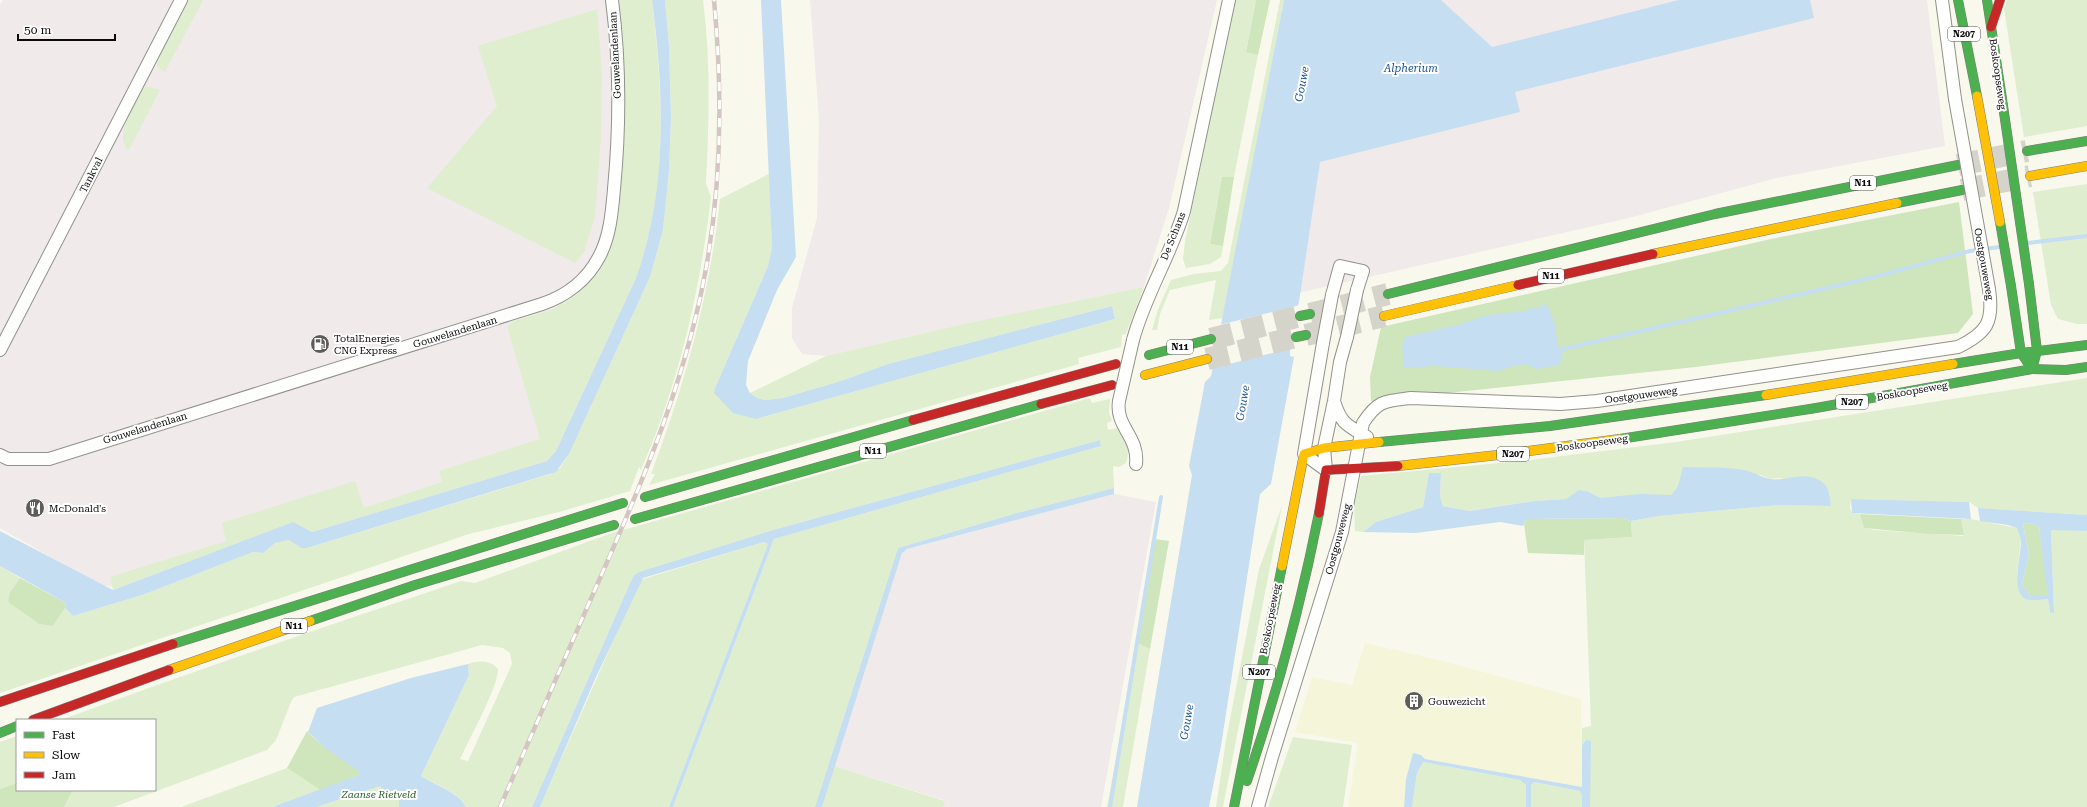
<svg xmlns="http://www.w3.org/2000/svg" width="2087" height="807" font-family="'Roboto Serif',serif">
	<rect width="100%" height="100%" fill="#f9f8ed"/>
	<!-- industrial -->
	<path fill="#f0eaeb" d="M3 0H619L625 81 624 148 619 209 612 245 599 272 576 295 551 310 513 321 507 327 545 455 322 528 287 525 115 587 99 585 0 528V5Z
		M810 0H1217L1169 208 1144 287 968 323 826 356 802 354 792 338V308L817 218 819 119Z
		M1350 0H1927L1945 146 1777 178 1625 219 1289 295Z
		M1114 494 1156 502 1101 807H943L944 800 834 766 902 553 907 549Z"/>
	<!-- farmland -->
	<path fill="#f5f5da" d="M1365 643 1447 662 1581 699 1582 787 1425 759 1420 755 1406 779 1404 807H1348L1358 743 1295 732 1312 677 1352 685Z"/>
	<!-- green -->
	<path fill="#dfeece" d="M189 0H203L165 72 157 66V62Z
		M619 0H652C663 94 669 187 636 278L556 451 547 461 312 532 293 522 113 590 110 577 226 541 222 523 355 481 364 508 442 482 439 471 540 439 507 327 513 321 551 310 576 295 599 272 612 245 619 209 624 148 625 81Z
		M665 0H703C711 61 709 122 706 184L711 197C700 291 679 383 641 470L639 467 630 491 559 512 469 534 0 693V566L20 578 11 593 8 602 39 624 53 626 65 608 73 616 145 594 253 552 263 553 275 543 289 540 301 548H307L551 474 560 468 569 454 650 277 663 230 669 171 671 118 669 46Z
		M1235 0H1256L1246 51 1258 55 1255 70 1234 177H1222L1210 244 1223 246 1221 257 1210 264 1186 268 1183 259 1185 241Z
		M1280 0H1284L1223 318 1209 320 1216 280 1170 290 1160 314 1157 330H1152L1158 309 1171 280 1194 274 1221 271 1228 263Z
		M2007 0H2087V126L2024 137 2004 9Z
		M597 9 602 72 601 136 595 217 584 252 575 263 427 188 497 106 478 46Z
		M146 86 160 90 129 150C112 138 136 103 143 89Z
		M769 174 772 247 768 266 716 386 756 419 1115 319 1112 306 888 364 841 381 783 398 765 400 756 398 750 393 826 356 968 323 1144 287 1126 334 1122 335 1121 347 1078 358 1079 364 649 485 655 474H651C685 384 710 294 720 199Z
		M2087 184V324H2077L2058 319 2051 305 2033 192Z
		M2087 378V515L1978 508 1969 502 1851 499 1850 508 1852 513 1860 514 1864 528 1875 530 1963 536 1964 535 1961 519H1971L2017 528 2021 539 2017 574 2028 600 2048 599 2050 612H2054L2051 529 2087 531V807H1590L1586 740 1582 745V728L1591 726 1584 540 1632 537 1631 521 1659 516 1779 505 1831 506 1829 492 1780 478 1770 479 1761 475 1678 486 1671 495 1601 498 1587 491 1580 490 1566 499 1535 501 1468 511 1443 506 1440 496 1441 473H1429L1423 507 1376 522 1363 532 1355 531 1354 504 1361 476 1521 461 1676 442Z
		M1090 398 1092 403 1110 399 1109 413 1112 421 1107 423 1108 430 1117 428C1129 438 1130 449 1126 463L1119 467 1113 466 1114 488 1017 513 898 548 815 807H673L774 539 1101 446 1100 440 773 530 639 572 634 575 630 583 532 807H466C458 792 435 784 421 776L469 675 468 664C478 660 491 660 498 669 498 688 469 739 460 759L468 761 512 664 510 653 503 648 482 645 294 697 291 702 276 740 267 750 114 807H64L73 790H155V720H61C193 671 327 626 461 581L475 583 609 534Z
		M1282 506 1223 807H1216L1226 740 1259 569Z
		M764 542 768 544 669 807H540L640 580Z
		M1137 643 1150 649 1123 807H1107Z
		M17 736V783L0 789V742Z
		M1293 737 1352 745 1343 807H1268Z
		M1423 762 1520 780 1526 784V807H1412L1417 773Z
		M834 766 945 801 943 807H822Z
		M287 768 320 790 272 807H181Z
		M382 779 422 807H299Z
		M1534 782 1580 791 1582 796V807H1531V785Z"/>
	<!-- forest -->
	<path fill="#cfe5bc" d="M1256 0H1270L1258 55 1246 52Z
		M1222 177H1234L1223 246 1210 244Z
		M1959 202 1973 314 1958 333 1696 367 1371 401 1370 377 1381 327 1771 239Z
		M1860 514 1961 519 1964 535 1929 534 1864 528Z
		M1535 518 1545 519 1623 518 1631 521 1632 537 1584 540V555L1528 553 1524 524 1526 519Z
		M2031 523 2039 527 2049 596H2030L2022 584 2029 554 2023 524Z
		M1155 539 1169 541 1150 649 1137 643Z
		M20 578 66 603 65 608 53 626 39 624 8 602 10 593Z
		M307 731C322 748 343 756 359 771V775L320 790 287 768Z
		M17 783V790H73L64 807H0V789Z"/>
	<!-- water -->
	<path fill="#c5def1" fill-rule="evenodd" d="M652 0H665L669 46 671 118 669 171 663 230 650 277 569 454 556 472 307 548H301L289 540 275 543 263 553 253 552 145 594 73 616 65 608 66 603 0 566V531L113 590 293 522 312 532 547 461 556 451 636 278C668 189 664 92 652 0Z
		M761 0H781L796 257 777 290 748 361 746 385 750 393 757 398 765 400 783 398 841 381 888 364 1112 306 1115 319 756 419 733 413 714 393 716 386 768 266 772 247Z
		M1284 0H1441L1492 47 1679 0H1810L1814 18 1515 92 1520 112 1320 162 1299 302 1290 333V356L1294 357 1271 484 1260 494 1221 746 1209 807H1137L1192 475 1189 466 1205 382 1211 376Z
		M1545 304C1561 323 1552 341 1563 354L1559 365 1536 369 1526 364 1509 367 1499 371 1434 366 1404 368 1402 345 1405 337 1457 325 1487 315 1526 311 1531 307 1536 309Z
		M1100 440 1101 446 774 539 673 807H669L768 544 764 542 643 578 596 677 540 807H532L630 583 634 575 639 572 773 530Z
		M1683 467C1704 468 1728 466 1748 471 1755 473 1763 478 1771 479 1788 481 1803 471 1819 480 1829 485 1830 496 1831 506L1779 505 1659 516 1631 521 1623 518 1526 519 1523 526 1500 522 1416 533 1363 532 1376 522 1423 507 1429 473H1441L1440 496 1443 506 1469 511 1535 501 1566 499 1579 490 1587 491 1601 498 1639 494 1671 495 1678 486Z
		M1114 488V494L907 549 902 553 822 807H815L898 548 1017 513Z
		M1851 499 1969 502 1971 519 1852 513Z
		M1978 508 2087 515V531L2051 530 2054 613 2050 612 2048 599C2042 599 2035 601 2029 600 2008 596 2022 554 2021 540 2020 536 2018 532 2017 528L2008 525 1980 521ZM2031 523 2039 527 2048 596H2030L2022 584 2029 554 2023 524Z
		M468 664 469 675 421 776C435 785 458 792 466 807H399V799L395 795H389L380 786 316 807H272L359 775V771L328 750 308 732 317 708 411 678Z
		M1586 740 1591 741 1590 807H1582V796L1580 791 1534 782 1531 785V807H1526V785L1520 780 1423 762 1417 773 1412 807H1404L1406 779 1413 753 1421 755 1425 759 1582 787V745Z"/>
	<!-- pier -->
	<path fill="#f9f8ed" d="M1300 305 1292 334V348L1210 369 1219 325Z"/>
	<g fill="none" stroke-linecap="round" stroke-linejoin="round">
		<!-- stream -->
		<path stroke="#c5def1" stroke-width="4" d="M2028 243 2087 236
			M1559 350 1870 278 1970 251 1999 247
			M1110 807 1161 497"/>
		<!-- highway-tunnel -->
		<path stroke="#d5d4cb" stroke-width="22" stroke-dasharray="22 11" stroke-linecap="butt" d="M1958 165 2027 151
			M1962 190 2030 176
			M1310 314 1388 294
			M1306 335 1384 316
			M1211 339 1300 316
			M1207 359 1296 337"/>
		<defs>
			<path id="street" d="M1942 0 1955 99
				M1332 295 1340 266 1363 271 1357 290
				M1133 340C1145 295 1171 255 1184 211L1229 0
				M1323 343 1304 454 1326 470
				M0 350 181 0
				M1119 401C1115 427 1139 436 1136 464
				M1334 401C1341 424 1347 425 1367 437
				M0 455 8 459H49L542 304C566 296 587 280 599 257 610 237 612 212 614 189 620 126 620 62 612 0
				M1326 470 1324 448 1334 401 1340 362 1347 337
				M1258 807 1272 757 1342 532 1363 423C1378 400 1385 401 1411 398L1560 404 1597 401 1958 347C1987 333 1994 322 1989 289"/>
			<path id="fast" d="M1958 0 1977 96
				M1987 0 2001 92
				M2027 151 2087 141
				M1897 203 1962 190
				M1388 294 1715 214 1958 165
				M1300 316 1310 314
				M1296 337 1306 335
				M2087 345 2021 353 2032 369 2066 370 2087 367
				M1149 355 1211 339
				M1953 364 2021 353 2011 286
				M1620 439 1816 408 2032 369 2037 351 2029 284
				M1379 442 1550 426 1766 395
				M645 497 913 420
				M635 519 1041 404
				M310 621 415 585 614 525
				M173 644 623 503
				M0 733 17 726
				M1247 781C1277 693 1301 604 1319 513
				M1234 807 1282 566"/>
			<path id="slow" d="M2030 176 2087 166
				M1653 254 1897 203
				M1384 316 1518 285
				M1145 375 1207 359
				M1766 395 1953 364
				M1398 466 1498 455 1620 439
				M1282 566 1304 454 1324 448 1379 442
				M169 670 310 621"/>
			<path id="jam" d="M1991 27 2000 0
				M1518 285 1653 254
				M1041 404 1112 385
				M913 420 1116 364
				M1319 513 1326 470 1398 466
				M0 702 173 644
				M33 720 169 670"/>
		</defs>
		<!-- street casing -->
		<use href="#street" stroke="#92918c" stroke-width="14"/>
		<!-- fast casing -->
		<use href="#fast" stroke="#7f7e7a" stroke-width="10"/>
		<!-- slow casing -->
		<use href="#slow" stroke="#7f7e7a" stroke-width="10"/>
		<!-- jam casing -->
		<use href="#jam" stroke="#7f7e7a" stroke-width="10"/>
		<!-- street -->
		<use href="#street" stroke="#fefefc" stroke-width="12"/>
		<!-- fast -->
		<use href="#fast" stroke="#4caf50" stroke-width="9"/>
		<!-- slow -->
		<use href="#slow" stroke="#ffc107" stroke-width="9"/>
		<!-- jam -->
		<use href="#jam" stroke="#c62828" stroke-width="9"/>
		<defs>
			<path id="rail" d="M500 807C535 728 569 648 604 569 645 476 683 384 703 284 722 190 723 95 714 0"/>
		</defs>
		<!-- rail casing -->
		<use href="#rail" stroke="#d4c5c3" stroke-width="4.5"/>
		<!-- rail -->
		<use href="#rail" stroke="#fff" stroke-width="3" stroke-dasharray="9" stroke-linecap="butt"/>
		<defs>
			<path id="street-bridge" d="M1955 99 1989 289
				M1347 337 1357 290
				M1323 343 1332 295
				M1119 401 1133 340"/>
			<path id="fast-bridge" d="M2001 92 2029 284
				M2000 222 2011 286"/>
			<path id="slow-bridge" d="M1977 96 2000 222"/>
		</defs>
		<!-- street-bridge casing -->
		<use href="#street-bridge" stroke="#92918c" stroke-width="14" stroke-linecap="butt"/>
		<!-- fast-bridge casing -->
		<use href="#fast-bridge" stroke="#7f7e7a" stroke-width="10" stroke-linecap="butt"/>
		<!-- slow-bridge casing -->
		<use href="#slow-bridge" stroke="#7f7e7a" stroke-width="10" stroke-linecap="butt"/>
		<!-- street-bridge -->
		<use href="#street-bridge" stroke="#fefefc" stroke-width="12"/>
		<!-- fast-bridge -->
		<use href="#fast-bridge" stroke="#4caf50" stroke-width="9"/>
		<!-- slow-bridge -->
		<use href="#slow-bridge" stroke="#ffc107" stroke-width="9"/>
	</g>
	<!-- icons -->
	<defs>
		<symbol id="fuel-disc" viewBox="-11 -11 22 22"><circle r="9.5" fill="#5e5d59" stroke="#fff"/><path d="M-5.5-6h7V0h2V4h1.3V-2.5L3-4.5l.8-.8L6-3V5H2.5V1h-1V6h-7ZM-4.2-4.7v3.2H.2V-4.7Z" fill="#fff"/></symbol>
		<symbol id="restaurant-disc" viewBox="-11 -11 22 22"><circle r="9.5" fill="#5e5d59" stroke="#fff"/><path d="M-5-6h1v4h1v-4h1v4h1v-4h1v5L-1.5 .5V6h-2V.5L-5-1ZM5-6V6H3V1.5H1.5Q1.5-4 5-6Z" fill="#fff"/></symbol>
		<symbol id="building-disc" viewBox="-11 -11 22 22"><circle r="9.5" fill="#5e5d59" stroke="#fff"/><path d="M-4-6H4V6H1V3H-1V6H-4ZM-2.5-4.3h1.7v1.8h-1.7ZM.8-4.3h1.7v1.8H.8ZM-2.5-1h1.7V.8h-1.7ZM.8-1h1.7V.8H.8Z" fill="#fff"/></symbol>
	</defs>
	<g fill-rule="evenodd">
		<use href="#fuel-disc" x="309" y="333" width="22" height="22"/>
		<use href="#restaurant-disc" x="24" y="497" width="22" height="22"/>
		<use href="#building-disc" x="1403" y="690" width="22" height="22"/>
	</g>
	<g text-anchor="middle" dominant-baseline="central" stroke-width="4" stroke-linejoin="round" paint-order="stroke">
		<!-- shield labels -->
		<g fill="#fff" stroke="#545454" stroke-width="1">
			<rect x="1948" y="27" width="32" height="14" rx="3"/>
			<rect x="1850" y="176" width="26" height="14" rx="3"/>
			<rect x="1538" y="269" width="26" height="14" rx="3"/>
			<rect x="1167" y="340" width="26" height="14" rx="3"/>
			<rect x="1836" y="395" width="32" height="14" rx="3"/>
			<rect x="860" y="444" width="26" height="14" rx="3"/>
			<rect x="1497" y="447" width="32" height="14" rx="3"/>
			<rect x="281" y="619" width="26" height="14" rx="3"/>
			<rect x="1243" y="665" width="32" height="14" rx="3"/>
		</g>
		<g font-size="9" font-weight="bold" fill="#0a0a0a">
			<text x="1964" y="34">N207</text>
			<text x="1863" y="183">N11</text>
			<text x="1551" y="276">N11</text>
			<text x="1180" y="347">N11</text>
			<text x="1852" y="402">N207</text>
			<text x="873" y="451">N11</text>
			<text x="1513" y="454">N207</text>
			<text x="294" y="626">N11</text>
			<text x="1259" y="672">N207</text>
		</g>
		<!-- street labels -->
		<g font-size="10" fill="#0a0a0a" stroke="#fff">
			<text transform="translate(615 55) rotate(-93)">Gouwelandenlaan</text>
			<text transform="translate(1998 74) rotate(82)">Boskoopseweg</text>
			<text transform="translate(91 175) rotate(-63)">Tankval</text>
			<text transform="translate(1173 236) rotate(-68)">De Schans</text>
			<text transform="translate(1984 264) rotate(80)">Oostgouweweg</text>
			<text transform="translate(455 332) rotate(-17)">Gouwelandenlaan</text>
			<text transform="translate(1912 391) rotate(-10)">Boskoopseweg</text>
			<text transform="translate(1641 395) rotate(-8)">Oostgouweweg</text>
			<text transform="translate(145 428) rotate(-17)">Gouwelandenlaan</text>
			<text transform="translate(1592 443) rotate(-8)">Boskoopseweg</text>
			<text transform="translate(1338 539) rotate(-75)">Oostgouweweg</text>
			<text transform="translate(1270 619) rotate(-79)">Boskoopseweg</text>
		</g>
		<!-- poi labels -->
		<g font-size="10" fill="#0a0a0a" stroke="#fff" text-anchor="start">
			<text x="334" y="338">TotalEnergies<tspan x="334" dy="12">CNG Express</tspan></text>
			<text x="49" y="508">McDonald's</text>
			<text x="1428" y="701">Gouwezicht</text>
		</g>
		<!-- park labels -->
		<g font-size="10" font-style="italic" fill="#265d1f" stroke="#fff">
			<text x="379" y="794">Zaanse Rietveld</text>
		</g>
		<!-- water labels -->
		<g font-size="11" font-style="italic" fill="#1b5494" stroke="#fff">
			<text x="1411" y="68">Alpherium</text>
			<text transform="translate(1302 84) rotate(-79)">Gouwe</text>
			<text transform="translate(1243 403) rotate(-80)">Gouwe</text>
			<text transform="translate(1187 722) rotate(-80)">Gouwe</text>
		</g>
	</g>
	<!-- legend -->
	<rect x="16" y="719" width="140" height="72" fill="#ffffff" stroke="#9d9d9d"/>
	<rect x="24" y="732" width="20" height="6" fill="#4caf50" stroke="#9d9d9d"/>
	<text x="52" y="739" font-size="12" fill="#0a0a0a">Fast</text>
	<rect x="24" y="752" width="20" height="6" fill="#ffc107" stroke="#9d9d9d"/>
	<text x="52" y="759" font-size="12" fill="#0a0a0a">Slow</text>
	<rect x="24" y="772" width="20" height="6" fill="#c62828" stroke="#9d9d9d"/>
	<text x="52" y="779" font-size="12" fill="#0a0a0a">Jam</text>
	<!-- scale -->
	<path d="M18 34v6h97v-6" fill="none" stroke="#0a0a0a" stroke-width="2"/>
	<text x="24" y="34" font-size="12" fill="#0a0a0a" stroke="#ffffff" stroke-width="3" paint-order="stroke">50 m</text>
</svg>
